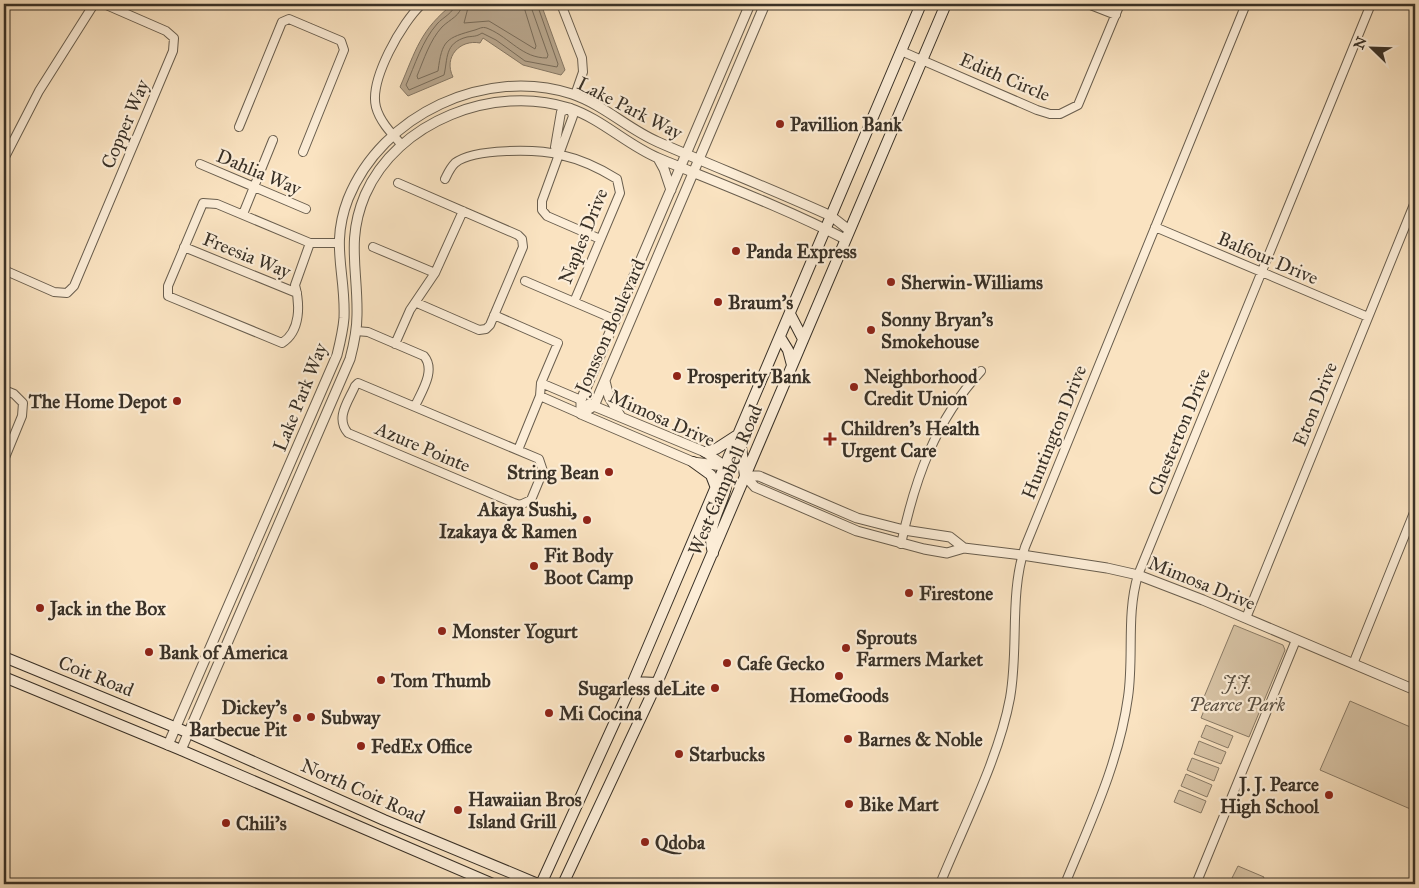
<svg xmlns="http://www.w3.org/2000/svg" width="1419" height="888" font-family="'IM FELL Great Primer',serif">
	<rect width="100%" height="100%" fill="#fae3c1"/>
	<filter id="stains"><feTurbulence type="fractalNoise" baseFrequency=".004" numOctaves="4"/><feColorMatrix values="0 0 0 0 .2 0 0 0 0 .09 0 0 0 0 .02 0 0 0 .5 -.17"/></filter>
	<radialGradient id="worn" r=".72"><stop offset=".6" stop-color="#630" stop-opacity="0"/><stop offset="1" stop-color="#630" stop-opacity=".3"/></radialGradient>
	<!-- green -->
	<path fill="#d9c5a7" stroke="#897b67" d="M1234 625 1283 645 1285 650 1249 737 1201 718 1205 708 1204 697Z
		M1350 701 1415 729V811L1320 770Z
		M1206 725 1233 736 1228 748 1201 737Z
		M1199 741 1226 752 1221 764 1194 754Z
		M1192 758 1219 768 1214 781 1187 770Z
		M1186 774 1212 785 1207 797 1181 786Z
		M1179 790 1206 801 1201 813 1174 802Z
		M1238 866 1264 877 1261 884H1247L1232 878Z"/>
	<!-- water -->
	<path fill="#b8a68d" stroke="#857764" d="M453 4H541L565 70 561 75 523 65 483 38 480 43C460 39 443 57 453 77L408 96 400 87C416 50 420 30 453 4Z"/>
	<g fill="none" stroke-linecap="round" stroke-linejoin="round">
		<!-- shore -->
		<path stroke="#786c5a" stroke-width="1" d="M455 4C454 13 443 17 437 24 422 41 415 65 406 85L409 90 444 75C448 59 444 43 467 37 473 36 476 37 482 33L496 40 525 61 557 67 558 64 537 4
			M462 4C461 16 450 19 442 27 430 40 424 59 417 76L418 79 438 71C442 40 446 38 475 30 481 28 483 26 489 29 510 38 522 58 547 58L548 55 530 4
			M469 4 464 23 489 21 535 49 536 46 523 4"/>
		<defs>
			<path id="minor" d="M561 4 582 58 583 72 575 95
				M1088 4 1116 15
				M901 51 1037 110 1050 114H1060L1078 105 1120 4
				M239 127 282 22 289 19 341 41 344 50 303 152
				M402 145C392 134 380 122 376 107 369 80 402 22 422 4
				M559 154 555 147 561 112 570 108 573 116 542 201V210L547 216 600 239
				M4 159 39 91 94 4
				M200 164 306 209
				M445 179C448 173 450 168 455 163 474 148 538 149 561 155 579 159 601 169 617 179L620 193 574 302
				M398 183 518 235 522 239 523 247 490 325 486 329 479 330 417 303
				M243 214 273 140
				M1155 227 1368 317
				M310 243 295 285C300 304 301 331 282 343L168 296V286L203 203 217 204 310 243H338
				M184 247 297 293
				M373 247 435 273
				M4 270 54 292 67 293 74 286 173 51 174 38 166 31 104 4
				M525 281 616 320
				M494 315 558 343 541 383 540 396 518 450
				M356 331 368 332 424 356C436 370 422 391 415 406
				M395 344 410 310 435 273 463 211
				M358 383 539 459 543 471 531 500 520 505 514 503 348 433C335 418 348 402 355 386Z
				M541 383 581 400
				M4 390 14 394 23 403 22 416 4 460
				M540 396 581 414
				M901 544C915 479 935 421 981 371
				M1246 618 1415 202
				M1353 664 1415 510
				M940 884C963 827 999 758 1010 698 1019 648 1009 595 1025 547L1246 4
				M1065 884C1090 823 1119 763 1128 697 1134 656 1126 615 1138 575L1371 4
				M1196 884 1296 640"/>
			<path id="tertiary" d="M658 158 664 169 671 190
				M605 381 609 397 621 417
				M589 404 705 452 725 466
				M581 414 594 406 765 4
				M581 414V400L750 4
				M581 414 693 462 723 466
				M745 476 755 487 857 531 924 549 947 553 964 548 1022 555 1107 568 1138 575 1203 600 1415 690
				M745 476H759L857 518 904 530 950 537 964 548
				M168 745 337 355C340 343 343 331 344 318 346 273 330 246 348 199 382 114 486 66 572 94 604 105 628 129 658 142 715 167 774 190 831 216L849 230
				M181 750 350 359C354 344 357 330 357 315 358 270 346 240 365 195 397 121 494 84 569 108 602 119 627 145 658 158 721 184 785 208 845 239"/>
			<path id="secondary" d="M790 314 803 339
				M780 337 788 350 792 365
				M739 433 745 476
				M705 452 716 449 736 436
				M693 462 711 475 716 488
				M713 553C703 518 735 496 725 466
				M4 657 189 733 384 820 538 884
				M4 677 181 750 493 884
				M633 682 657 683
				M541 884 633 682 921 4
				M563 884 657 683 946 4"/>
		</defs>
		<!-- minor casing -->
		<use href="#minor" stroke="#695e4e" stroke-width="10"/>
		<!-- tertiary casing -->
		<use href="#tertiary" stroke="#695e4e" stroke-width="11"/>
		<!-- secondary casing -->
		<use href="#secondary" stroke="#393127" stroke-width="12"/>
		<!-- minor -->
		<use href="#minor" stroke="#fcedd7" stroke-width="8"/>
		<!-- tertiary -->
		<use href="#tertiary" stroke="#fcedd7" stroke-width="9"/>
		<!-- secondary -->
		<use href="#secondary" stroke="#fcedd7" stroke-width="10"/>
	</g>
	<!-- markers -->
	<g fill="#8f2418" stroke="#fcedd7" stroke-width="2">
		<circle cx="780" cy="124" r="5"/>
		<circle cx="736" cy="251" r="5"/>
		<circle cx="891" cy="282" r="5"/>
		<circle cx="718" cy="302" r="5"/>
		<circle cx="871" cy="330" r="5"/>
		<circle cx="677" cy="376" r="5"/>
		<circle cx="854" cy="387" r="5"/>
		<circle cx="177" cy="401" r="5"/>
		<path d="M827.5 431.5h5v5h5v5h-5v5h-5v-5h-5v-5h5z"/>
		<circle cx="609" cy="472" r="5"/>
		<circle cx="587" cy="520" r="5"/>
		<circle cx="534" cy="566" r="5"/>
		<circle cx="909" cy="593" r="5"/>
		<circle cx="40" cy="608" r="5"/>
		<circle cx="442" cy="631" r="5"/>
		<circle cx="846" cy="648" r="5"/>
		<circle cx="149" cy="652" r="5"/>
		<circle cx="727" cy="663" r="5"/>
		<circle cx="839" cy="676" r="5"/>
		<circle cx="381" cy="680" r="5"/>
		<circle cx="715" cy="688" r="5"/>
		<circle cx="549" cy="713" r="5"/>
		<circle cx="311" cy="717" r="5"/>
		<circle cx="297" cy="718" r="5"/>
		<circle cx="848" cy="739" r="5"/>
		<circle cx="361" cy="746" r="5"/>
		<circle cx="679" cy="754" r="5"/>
		<circle cx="1329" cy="795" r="5"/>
		<circle cx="849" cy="804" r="5"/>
		<circle cx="458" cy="810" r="5"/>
		<circle cx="226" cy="823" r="5"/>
		<circle cx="645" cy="842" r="5"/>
	</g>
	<g text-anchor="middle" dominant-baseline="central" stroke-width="4.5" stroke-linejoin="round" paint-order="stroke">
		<!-- street labels -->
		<g font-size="19" fill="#393127" stroke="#fcedd7">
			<text transform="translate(1005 77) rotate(23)">Edith Circle</text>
			<text transform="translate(630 108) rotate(27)">Lake Park Way</text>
			<text transform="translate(125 124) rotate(-67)">Copper Way</text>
			<text transform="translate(259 172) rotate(23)">Dahlia Way</text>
			<text transform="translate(583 236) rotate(-68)">Naples Drive</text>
			<text transform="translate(247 255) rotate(22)">Freesia Way</text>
			<text transform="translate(1268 258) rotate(23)">Balfour Drive</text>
			<text transform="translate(610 326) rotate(-66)">Jonsson Boulevard</text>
			<text transform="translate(300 397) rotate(-68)">Lake Park Way</text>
			<text transform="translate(1315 404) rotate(-68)">Eton Drive</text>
			<text transform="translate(662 418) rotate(24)">Mimosa Drive</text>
			<text transform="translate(1054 432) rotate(-68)">Huntington Drive</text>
			<text transform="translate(1179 432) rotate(-68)">Chesterton Drive</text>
			<text transform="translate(423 447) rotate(23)">Azure Pointe</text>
			<text transform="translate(725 480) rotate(-67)">West Campbell Road</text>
			<text transform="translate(1202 583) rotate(22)">Mimosa Drive</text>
			<text transform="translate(96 676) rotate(22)">Coit Road</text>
			<text transform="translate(363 791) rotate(24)">North Coit Road</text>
		</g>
		<!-- poi labels -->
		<g font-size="19" font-weight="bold" fill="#393127" stroke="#fcedd7" text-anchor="start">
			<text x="790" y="124">Pavillion Bank</text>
			<text x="746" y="251">Panda Express</text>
			<text x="901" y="282">Sherwin-Williams</text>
			<text x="728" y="302">Braum's</text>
			<text x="881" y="319">Sonny Bryan's<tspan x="881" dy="22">Smokehouse</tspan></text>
			<text x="687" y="376">Prosperity Bank</text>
			<text x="864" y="376">Neighborhood<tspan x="864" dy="22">Credit Union</tspan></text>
			<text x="167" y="401" text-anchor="end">The Home Depot</text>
			<text x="841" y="428">Children's Health<tspan x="841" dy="22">Urgent Care</tspan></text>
			<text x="599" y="472" text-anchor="end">String Bean</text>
			<text x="577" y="509" text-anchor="end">Akaya Sushi,<tspan x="577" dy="22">Izakaya &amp; Ramen</tspan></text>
			<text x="544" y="555">Fit Body<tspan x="544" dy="22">Boot Camp</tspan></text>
			<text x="919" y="593">Firestone</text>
			<text x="50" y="608">Jack in the Box</text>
			<text x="452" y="631">Monster Yogurt</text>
			<text x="856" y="637">Sprouts<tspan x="856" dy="22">Farmers Market</tspan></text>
			<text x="159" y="652">Bank of America</text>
			<text x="737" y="663">Cafe Gecko</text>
			<text x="391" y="680">Tom Thumb</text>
			<text x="705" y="688" text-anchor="end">Sugarless deLite</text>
			<text x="839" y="695" text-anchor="middle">HomeGoods</text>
			<text x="287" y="707" text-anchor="end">Dickey's<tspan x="287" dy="22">Barbecue Pit</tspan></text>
			<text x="559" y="713">Mi Cocina</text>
			<text x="321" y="717">Subway</text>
			<text x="858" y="739">Barnes &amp; Noble</text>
			<text x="371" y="746">FedEx Office</text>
			<text x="689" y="754">Starbucks</text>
			<text x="1319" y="784" text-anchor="end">J. J. Pearce<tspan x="1319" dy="22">High School</tspan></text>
			<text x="468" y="799">Hawaiian Bros<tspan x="468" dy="22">Island Grill</tspan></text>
			<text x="859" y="804">Bike Mart</text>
			<text x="236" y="823">Chili's</text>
			<text x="655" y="842">Qdoba</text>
		</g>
		<!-- park labels -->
		<g font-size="19" font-style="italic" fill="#594f41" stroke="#fcedd7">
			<text x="1237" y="682">J.J.<tspan x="1237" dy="22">Pearce Park</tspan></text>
		</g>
	</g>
	<!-- margin -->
	<rect width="1419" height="888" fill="none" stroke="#fae3c1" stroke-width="20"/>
	<rect x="5" y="5" width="1409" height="878" fill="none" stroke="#393127" stroke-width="2.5"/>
	<rect x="10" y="10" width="1399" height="868" fill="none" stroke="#393127"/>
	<!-- north arrow -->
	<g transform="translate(1372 48) rotate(293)" stroke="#fcedd7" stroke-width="4" paint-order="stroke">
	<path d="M0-4L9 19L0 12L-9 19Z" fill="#393127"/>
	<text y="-8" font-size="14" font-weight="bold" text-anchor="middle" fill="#393127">N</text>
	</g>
	<rect width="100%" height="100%" filter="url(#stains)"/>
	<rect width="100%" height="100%" fill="url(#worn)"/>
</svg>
